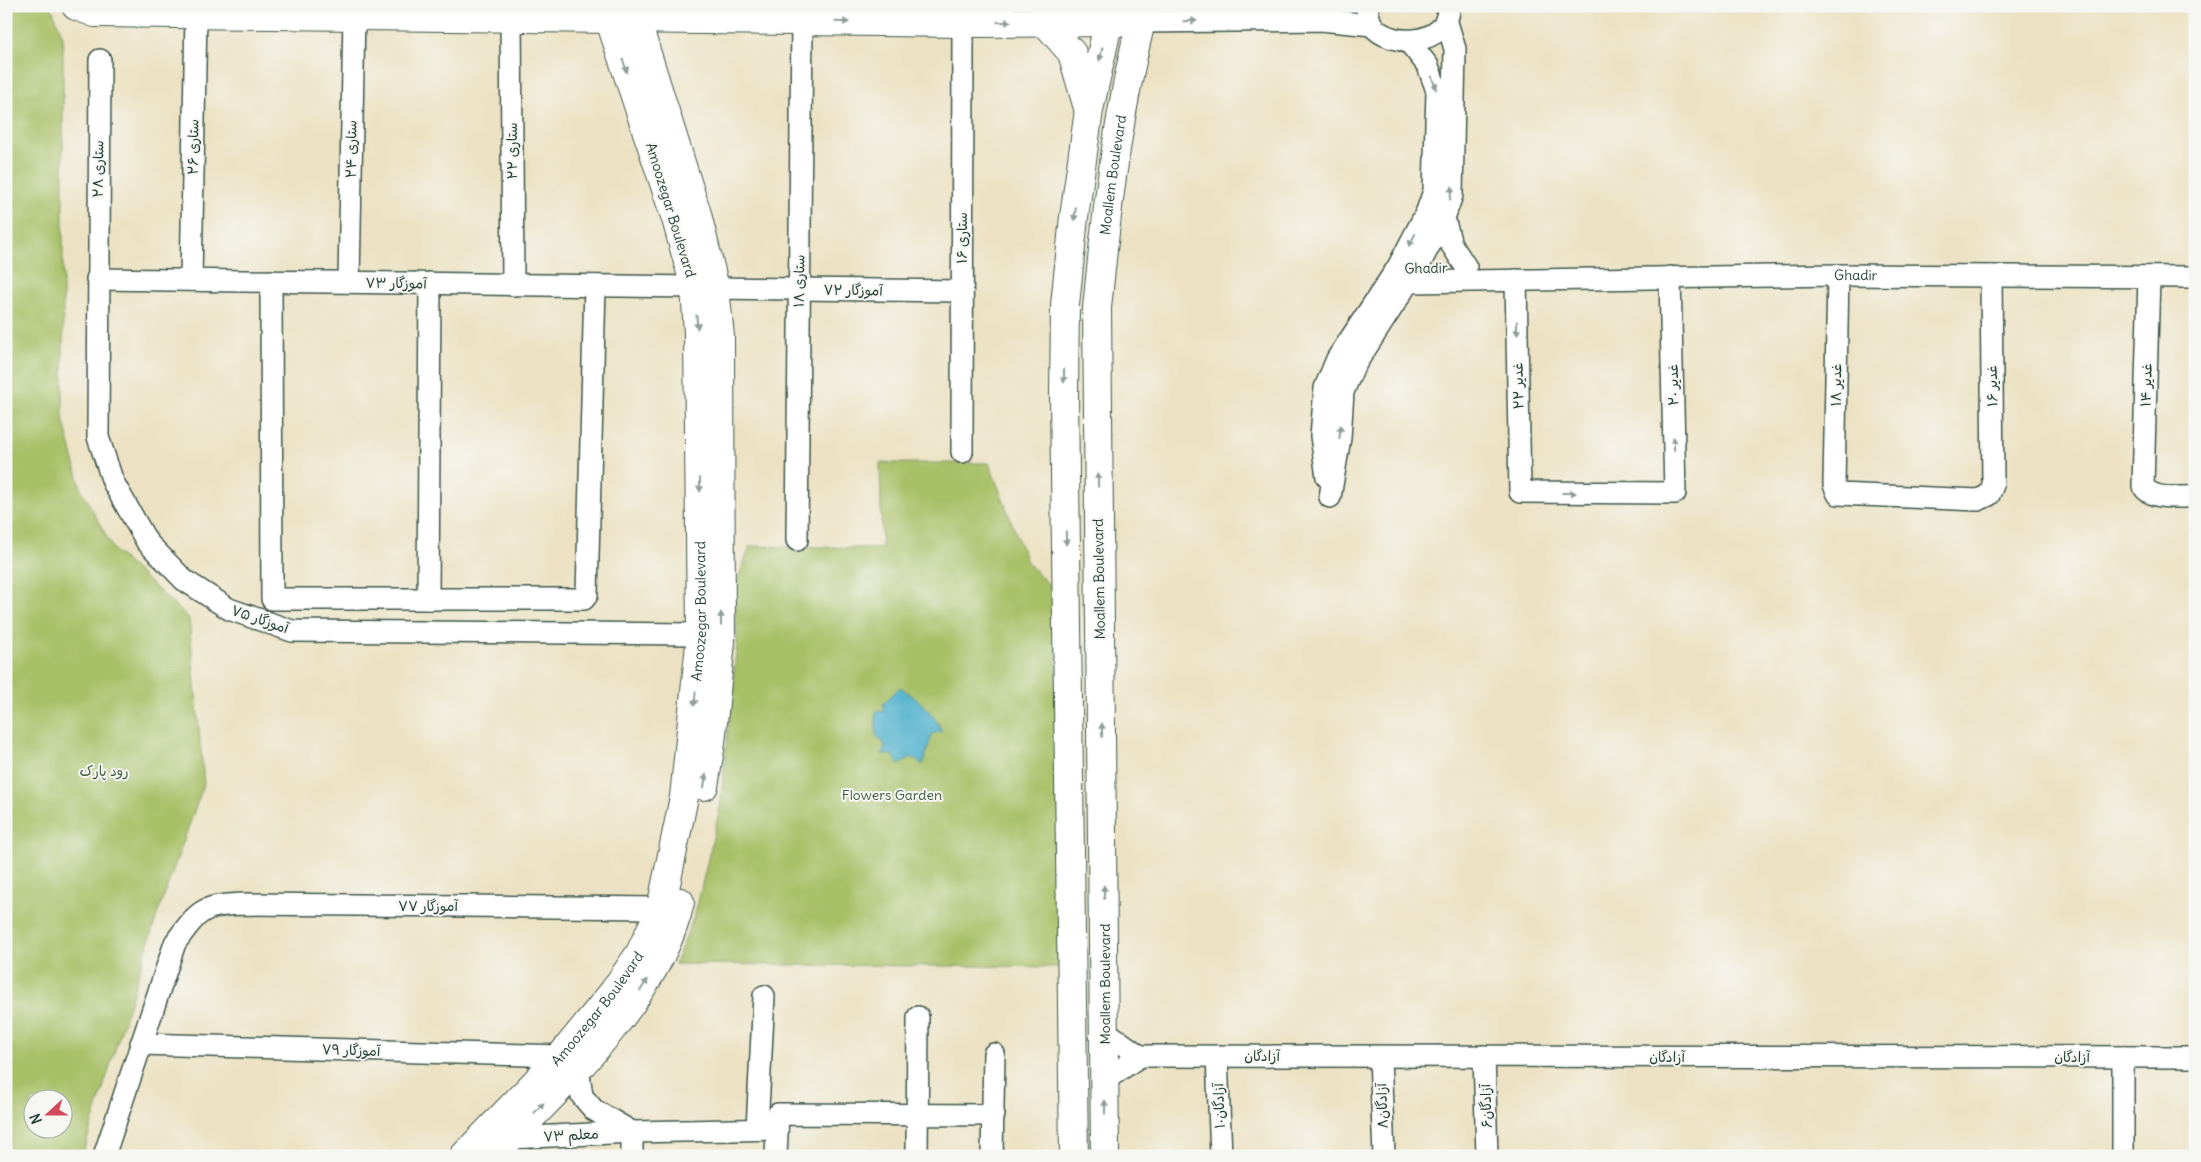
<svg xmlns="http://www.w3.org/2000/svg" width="2201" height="1162" font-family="Delius,'Playpen Sans Arabic',sans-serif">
	<rect width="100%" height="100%" fill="#f6f6f2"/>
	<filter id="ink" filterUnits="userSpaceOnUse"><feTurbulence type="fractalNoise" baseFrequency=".02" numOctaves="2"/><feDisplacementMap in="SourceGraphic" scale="10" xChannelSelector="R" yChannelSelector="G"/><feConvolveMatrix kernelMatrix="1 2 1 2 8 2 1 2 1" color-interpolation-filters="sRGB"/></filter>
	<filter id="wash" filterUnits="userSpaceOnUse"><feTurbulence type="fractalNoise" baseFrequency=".0096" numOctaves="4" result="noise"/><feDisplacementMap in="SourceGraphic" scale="20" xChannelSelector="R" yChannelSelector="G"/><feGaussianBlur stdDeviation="1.12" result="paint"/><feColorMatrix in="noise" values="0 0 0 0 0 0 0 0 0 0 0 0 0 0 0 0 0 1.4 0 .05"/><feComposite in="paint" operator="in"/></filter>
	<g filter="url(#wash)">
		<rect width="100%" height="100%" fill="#ece2c3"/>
		<!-- green -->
		<path fill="#a7c066" stroke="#637e4d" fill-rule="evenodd" d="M6 6H51L63 37V418L81 489 114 550 189 618 204 784 157 915 82 1156H6ZM32 1100H62V1130H32Z
			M880 463H989L1027 562 1054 590 1066 967 675 964 695 914 720 808 737 642 735 588 750 546 882 548Z"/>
		<!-- water -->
		<path fill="#4db0cc" stroke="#367680" d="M900 687C918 699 932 711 942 731L932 734 923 765 911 757 899 765 893 755 882 754 885 745 876 735V711L884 712 883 704Z"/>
	</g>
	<g filter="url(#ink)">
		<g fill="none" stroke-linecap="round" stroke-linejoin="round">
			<defs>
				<g id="minor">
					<path d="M1366 6C1368 12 1369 20 1372 25 1391 50 1448 44 1449 9"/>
					<path d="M511 16 513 285"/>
					<path d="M1141 22 1321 20 1372 25"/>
					<path d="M100 60 98 437 113 482 147 542 184 580 229 609 292 631 701 634"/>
					<path d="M1444 218 1451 244 1466 267"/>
					<path id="s1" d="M1398 267 1410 282 1838 275 2195 277"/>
					<path d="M1838 275 1834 485 1838 494 1978 500 1989 495 1993 485 1991 276"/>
					<path d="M2149 277 2143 486C2152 501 2179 496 2195 497"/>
					<path d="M97 279 695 287"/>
					<path d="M191 280 196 14"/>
					<path d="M1516 280 1520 492 1675 493 1670 277"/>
					<path d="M271 281 272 599H584L587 595 595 286"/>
					<path d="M349 282 354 15"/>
					<path d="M715 288 961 291"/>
					<path d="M962 452 963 23"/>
					<path d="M1327 477 1321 436 1325 388 1337 359 1398 267 1427 211 1434 191 1437 91 1428 66 1409 42"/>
					<path d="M1330 497 1340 438 1343 392 1353 368 1418 267 1444 218 1452 195 1455 49 1446 19"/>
					<path d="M797 540 802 21"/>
					<path d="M428 599 430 283"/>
					<path d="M1105 1031 1140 1056"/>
					<path d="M141 1044 561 1056"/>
					<path d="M1140 1056 2195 1057"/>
					<path d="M1217 1056 1221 1156"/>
					<path d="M1484 1056 1487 1156"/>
					<path d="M1380 1057 1384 1156"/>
					<path d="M578 1067 582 1096 594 1110 632 1132"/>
					<path d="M1105 1080 1140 1056"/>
					<path d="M757 1128 764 996"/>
					<path d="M511 1138 632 1132 777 1129"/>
					<path d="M104 1156 175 943C200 909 202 905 247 904L661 908"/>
					<path d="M632 1156V1132"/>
					<path d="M776 1156 778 1114 994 1115"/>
					<path d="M917 1156 918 1017"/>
					<path d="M992 1156 994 1054"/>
					<path d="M2123 1156V1057"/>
				</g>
				<g id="major">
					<path d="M76 6 95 13 963 23 1127 22"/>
					<path d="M632 6 697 214 715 288 720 337 721 641 711 743 704 786"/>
					<path d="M1045 22 1072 53 1088 108"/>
					<path id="s2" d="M464 1156 561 1056 614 991 640 953 661 908 684 797 701 634 698 333 695 287 676 219 605 6"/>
					<path d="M492 1156C558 1091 661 994 680 902"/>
					<path d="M1074 1156 1064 397 1065 305 1074 217 1089 110 1112 6"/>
					<path id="s3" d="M1105 1156 1097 308C1107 206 1119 105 1145 6"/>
				</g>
			</defs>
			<!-- minor casing -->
			<use href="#minor" stroke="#3e5649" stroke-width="24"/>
			<!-- major casing -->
			<use href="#major" stroke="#3e5649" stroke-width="30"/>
			<!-- minor -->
			<use href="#minor" stroke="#fff" stroke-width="21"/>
			<!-- major -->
			<use href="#major" stroke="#fff" stroke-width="28"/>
		</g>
		<!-- one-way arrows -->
		<defs><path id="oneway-solid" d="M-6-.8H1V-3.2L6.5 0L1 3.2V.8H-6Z" transform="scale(1.25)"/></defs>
		<g fill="#8f9e9a">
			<use href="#oneway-solid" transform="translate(1190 21) rotate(-1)"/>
			<use href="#oneway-solid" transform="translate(842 22) rotate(1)"/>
			<use href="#oneway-solid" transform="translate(1004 22) rotate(-1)"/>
			<use href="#oneway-solid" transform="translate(1101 54) rotate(103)"/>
			<use href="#oneway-solid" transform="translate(625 66) rotate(72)"/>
			<use href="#oneway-solid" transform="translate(1434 83) rotate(70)"/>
			<use href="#oneway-solid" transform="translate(1451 193) rotate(-81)"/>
			<use href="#oneway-solid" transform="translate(1075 214) rotate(97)"/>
			<use href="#oneway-solid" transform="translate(1412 240) rotate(118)"/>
			<use href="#oneway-solid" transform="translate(697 322) rotate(86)"/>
			<use href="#oneway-solid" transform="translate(1517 328) rotate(89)"/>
			<use href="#oneway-solid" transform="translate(1064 376) rotate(91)"/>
			<use href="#oneway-solid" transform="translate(1340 432) rotate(-85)"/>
			<use href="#oneway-solid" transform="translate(1674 444) rotate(-91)"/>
			<use href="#oneway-solid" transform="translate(1098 480) rotate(-91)"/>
			<use href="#oneway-solid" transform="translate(700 485) rotate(89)"/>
			<use href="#oneway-solid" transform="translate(1569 493)"/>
			<use href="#oneway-solid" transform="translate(1066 538) rotate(89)"/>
			<use href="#oneway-solid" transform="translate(721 619) rotate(-90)"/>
			<use href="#oneway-solid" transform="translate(695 699) rotate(95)"/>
			<use href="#oneway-solid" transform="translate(1102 730) rotate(-91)"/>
			<use href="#oneway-solid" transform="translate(705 781) rotate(-81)"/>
			<use href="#oneway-solid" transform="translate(1104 892) rotate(-91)"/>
			<use href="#oneway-solid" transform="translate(644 985) rotate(-56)"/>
			<use href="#oneway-solid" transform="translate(1105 1107) rotate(-90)"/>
			<use href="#oneway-solid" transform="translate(539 1108) rotate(-46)"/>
		</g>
	</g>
	<g text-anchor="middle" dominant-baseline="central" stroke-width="4" stroke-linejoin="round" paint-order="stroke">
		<!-- street labels -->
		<g font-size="14" fill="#1f3d34" stroke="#f6f6f2">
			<text transform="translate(193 147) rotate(-89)">ستاری ۲۶</text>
			<text transform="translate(351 149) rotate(-89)">ستاری ۲۴</text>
			<text transform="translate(512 151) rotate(-90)">ستاری ۲۲</text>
			<text transform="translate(98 169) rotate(-89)">ستاری ۲۸</text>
			<text stroke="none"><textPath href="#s3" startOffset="982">Moallem Boulevard</textPath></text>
			<text transform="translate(671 210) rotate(73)">Amoozegar Boulevard</text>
			<text transform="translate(962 238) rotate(-90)">ستاری ۱۶</text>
			<text transform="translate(1426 268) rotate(-1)">Ghadir</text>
			<text stroke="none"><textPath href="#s1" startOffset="465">Ghadir</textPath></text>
			<text transform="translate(799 281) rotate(-89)">ستاری ۱۸</text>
			<text transform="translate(396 283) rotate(1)">۷۳ آموزگار</text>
			<text transform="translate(853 290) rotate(1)">۷۲ آموزگار</text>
			<text transform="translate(1673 385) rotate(-91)">غدیر ۲۰</text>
			<text transform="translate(1836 385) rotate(-89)">غدیر ۱۸</text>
			<text transform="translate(2146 385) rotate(-88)">غدیر ۱۴</text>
			<text transform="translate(1518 386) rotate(-91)">غدیر ۲۲</text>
			<text transform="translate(1992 386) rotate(-91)">غدیر ۱۶</text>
			<text transform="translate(1099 579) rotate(-91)">Moallem Boulevard</text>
			<text stroke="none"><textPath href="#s2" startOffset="619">Amoozegar Boulevard</textPath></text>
			<text transform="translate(260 619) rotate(19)">آموزگار ۷۵</text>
			<text x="428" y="906">۷۷ آموزگار</text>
			<text transform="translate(1105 984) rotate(-90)">Moallem Boulevard</text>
			<text stroke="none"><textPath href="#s2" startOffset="199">Amoozegar Boulevard</textPath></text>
			<text transform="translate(351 1050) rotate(2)">۷۹ آموزگار</text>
			<text x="1262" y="1056">آزادگان</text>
			<text x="1667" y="1057">آزادگان</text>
			<text x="2072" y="1057">آزادگان</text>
			<text transform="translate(1219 1106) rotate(-92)">آزادگان۱۰</text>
			<text transform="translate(1382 1106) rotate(-92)">آزادگان۸</text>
			<text transform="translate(1486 1106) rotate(-92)">آزادگان۶</text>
			<text transform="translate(571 1135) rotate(-3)">معلم ۷۳</text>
		</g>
		<!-- park labels -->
		<g font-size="14" fill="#415e40" stroke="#f6f6f2">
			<text x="104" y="771">رود پارک</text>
			<text x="892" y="795">Flowers Garden</text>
		</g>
	</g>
	<!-- margin -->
	<rect width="2201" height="1162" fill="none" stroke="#f6f6f2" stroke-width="25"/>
	<!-- north arrow -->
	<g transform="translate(48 1114) rotate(249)"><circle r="24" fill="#f6f6f2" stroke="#a0aca6"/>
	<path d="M0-4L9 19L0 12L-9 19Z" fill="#d1495b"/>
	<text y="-8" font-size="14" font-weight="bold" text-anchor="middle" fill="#1f3d34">N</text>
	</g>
</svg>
